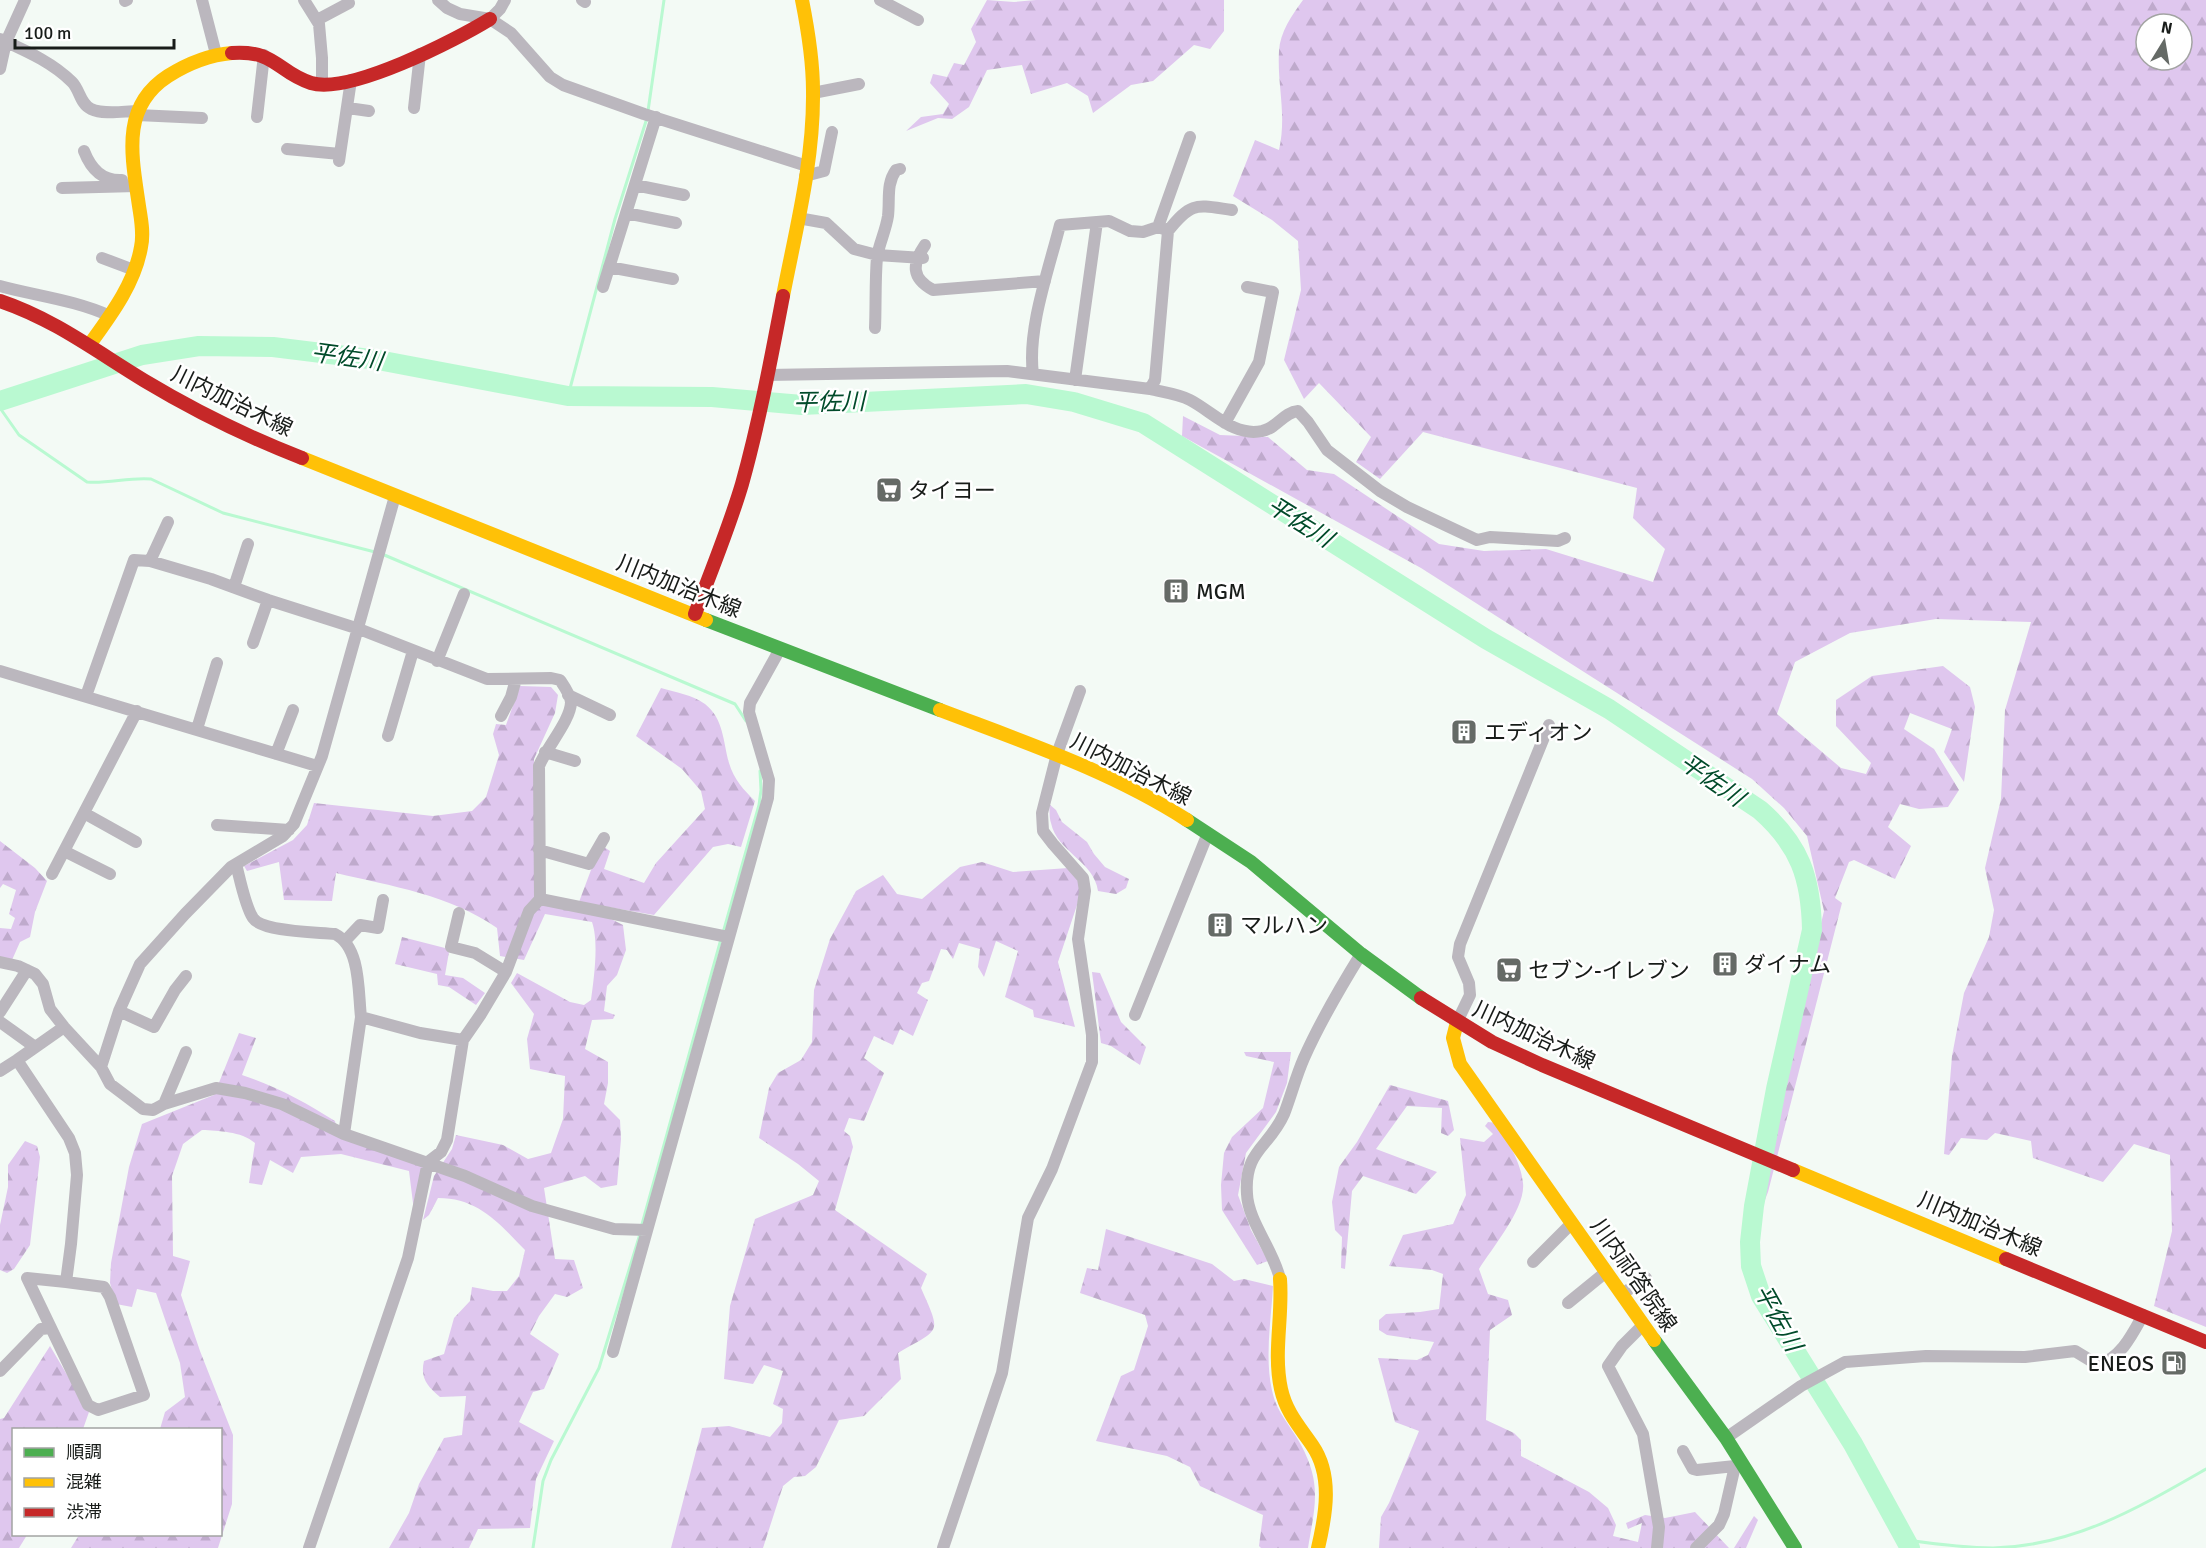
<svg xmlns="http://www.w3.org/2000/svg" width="2206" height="1548" font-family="Signika,'Noto Sans JP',sans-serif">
	<defs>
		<pattern id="forest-firs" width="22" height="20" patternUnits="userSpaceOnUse" patternTransform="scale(1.5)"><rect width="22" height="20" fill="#dfc7ee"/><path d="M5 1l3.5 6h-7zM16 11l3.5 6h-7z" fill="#bfaacc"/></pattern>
	</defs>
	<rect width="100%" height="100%" fill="#f3faf5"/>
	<!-- forest -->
	<path fill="url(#forest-firs)" fill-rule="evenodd" d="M987 0 1014 2 1036 0H1224V31L1210 49 1194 45 1153 81 1131 85 1093 113 1088 96 1067 83 1031 94 1022 65 987 70 969 107 952 119 938 118 906 131 921 117 943 114 949 104 930 83 933 74 947 77 954 63 964 65 976 42 971 29Z
		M1303 0H2206V1327L2154 1306 2172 1231 2170 1155 2134 1144 2103 1182 2033 1158 2031 1141 1995 1133 1987 1140 1961 1138 1949 1155 1944 1154 1952 1056 1964 993 1989 937 1994 910 1985 868 2001 799 2005 710 2031 622 1936 619 1850 633 1795 662 1777 714 1841 768 1866 774 1871 763 1836 726V700L1872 676 1943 666 1970 687 1975 707 1964 782 1944 752 1952 729 1910 713 1904 729 1934 749 1959 790 1948 807 1919 809 1900 804 1888 827 1911 846 1895 879 1854 860 1849 862 1835 898 1842 903 1768 1192 1763 1205 1782 1086 1824 911 1807 836 1784 808 1752 779 1421 568 1182 436 1183 416 1220 435 1268 437 1307 470 1334 474 1439 544 1484 551 1546 549 1653 582 1665 549 1633 518 1637 488 1423 432 1380 479 1356 462 1371 437 1319 383 1304 399 1284 360 1301 290 1298 241 1272 220 1233 196 1255 140 1279 150C1287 114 1277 86 1279 51 1280 32 1292 15 1303 0ZM2146 24H2182V60H2146Z
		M520 686 551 687 558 695 555 713 534 759V895L607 917 623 925 626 950 617 975 607 986 604 1011 615 1015 613 1019 592 1020 585 1049 608 1062V1083L604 1104 620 1120 621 1139 617 1185 601 1188 585 1176 544 1188 555 1259 574 1260 583 1288 567 1297 555 1294 539 1316 530 1334 559 1354 544 1389 533 1392 519 1422 554 1441 536 1479 530 1528 478 1529 469 1548H389L409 1513 419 1484 444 1438 462 1435 466 1396 440 1397C427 1386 420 1378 424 1361L444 1354 454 1318 470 1301 472 1287 493 1291H507L519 1276 525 1250C499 1223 478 1198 438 1198L429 1215 423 1220 434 1176 452 1149 456 1135 503 1145 528 1159 551 1153 563 1119 565 1076 530 1069 527 1039 534 1014 511 983 517 973 570 1002 584 1005 591 1000C594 978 599 942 592 922L545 914 524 960 500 956 497 928C450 895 391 886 336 873L332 901 284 900 279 862 247 871 244 866 293 840 307 825 314 803 433 816 472 811 486 797 499 755 493 734 496 724 506 725Z
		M661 688C675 692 693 695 705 704 724 719 723 742 729 763 734 780 744 790 755 801L741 847 728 844 713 847 654 915 579 902 591 870 604 847 610 851 604 869 644 883 656 863 705 809 701 791 682 769 636 736Z
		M1049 804 1056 810 1062 822 1087 842 1094 854 1105 867 1129 879 1126 888 1116 894 1098 891C1094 861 1057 852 1051 823 1049 817 1050 810 1049 804Z
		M0 841 35 868 47 881 35 912 30 937 20 942 12 960 0 957V928L11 929 15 918 9 914 16 890 3 884 0 888Z
		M982 862 1013 872 1068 868 1079 880 1080 896 1058 962 1075 1027 1034 1017 1033 1010 1005 997 1018 951 996 941 984 977 978 967 980 949 959 943 953 959 947 950 941 949 929 981 922 983 917 993 928 1000 913 1036 900 1029 893 1045 874 1036 864 1058 884 1073 864 1121 849 1118 844 1131 850 1136 853 1147 835 1210 927 1274 921 1288C941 1334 942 1328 898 1353L901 1379 864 1416 839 1420 816 1467 805 1476 794 1477 783 1486 763 1548H671L702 1428 729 1426 770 1437 782 1423 783 1409 773 1404 783 1371 764 1365 753 1384 724 1379 730 1306 755 1219 813 1195 819 1181 798 1164 759 1138 769 1088 778 1073 801 1060 812 1042 814 990 830 939 856 891 883 875 897 894 922 899 960 867Z
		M402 937 445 948 449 952 445 975 463 978 485 993 476 1005 449 987 438 985 437 974 395 964Z
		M1092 972 1100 973 1121 1022 1146 1047 1140 1065 1111 1046 1101 1043Z
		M239 1033 256 1038 242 1075C276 1086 305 1102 335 1121L339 1137 424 1166 414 1211 409 1171 341 1154 301 1157 293 1173 270 1160 262 1185 249 1183 255 1143C241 1131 218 1131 202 1130L183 1144 172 1176 173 1256 190 1261 181 1295 200 1351 233 1435 232 1504 218 1548H71L79 1535 220 1534V1430L160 1429 165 1412 185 1397 180 1363 156 1293 137 1289 132 1307 116 1304 110 1283 111 1263 129 1167 142 1124 214 1095Z
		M1244 1052H1291L1287 1083 1276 1112 1246 1153 1238 1195 1251 1230 1268 1261 1257 1265 1222 1210 1221 1185 1224 1153 1232 1137 1263 1108 1274 1062 1246 1056Z
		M1390 1085 1448 1101 1454 1130 1448 1136 1441 1133 1442 1108 1407 1106 1376 1149 1437 1172 1416 1194 1363 1176 1352 1191 1345 1269 1341 1268 1342 1237 1335 1230 1332 1202 1339 1167 1357 1142Z
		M1488 1122 1497 1123C1507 1140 1521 1162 1523 1183 1526 1208 1492 1248 1479 1269L1488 1294 1508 1300 1512 1315 1490 1330 1486 1420 1514 1433 1521 1440V1456L1589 1492 1608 1508 1616 1525 1613 1536 1638 1542 1642 1523 1628 1529 1626 1523 1645 1515 1665 1518 1695 1512 1729 1548H1379L1381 1517 1389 1503 1419 1431 1395 1422 1378 1358 1417 1360 1428 1355 1434 1342 1387 1335 1379 1330V1320L1386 1314 1420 1312 1439 1309 1443 1274 1432 1270 1389 1266 1403 1235 1453 1224 1466 1195 1460 1138 1484 1142 1493 1134 1485 1126Z
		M25 1141 37 1146 40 1157 30 1245 14 1269 7 1273 0 1270V1225L8 1187V1165Z
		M1106 1229 1212 1264 1234 1281 1244 1279 1273 1286C1271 1323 1263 1366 1275 1401 1281 1417 1294 1431 1301 1445 1322 1484 1315 1506 1308 1548H1261L1259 1546 1263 1515 1200 1486 1190 1467 1167 1456 1096 1441 1121 1376 1134 1370 1148 1326 1145 1315 1080 1293 1087 1268 1098 1270Z
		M50 1346 89 1412 83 1429 14 1430V1534L27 1535 19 1548H0V1419L4 1418Z
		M1754 1516 1758 1520 1746 1548H1734Z"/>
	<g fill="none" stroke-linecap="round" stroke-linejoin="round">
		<!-- stream -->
		<path stroke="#b9f9d1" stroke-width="3" d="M648 111 664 0
			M568 396 615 219 647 118
			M0 408 19 435 87 482C108 484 129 477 151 479L223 513 375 552
			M382 554 735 704 746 721
			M723 933 759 805 761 790 760 771
			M641 1228 721 939
			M1906 1540C1935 1544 1964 1548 1993 1548 2074 1546 2138 1508 2206 1469
			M533 1548 543 1481 551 1460 599 1368 640 1234"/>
		<!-- river -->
		<path stroke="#b9f9d1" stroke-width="20" d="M0 401 142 355 199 346 273 347 378 360 568 396 712 397 802 405 1026 394 1074 402 1143 423 1486 639 1609 709 1760 810C1800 845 1811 878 1812 930L1776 1089 1754 1206 1750 1242 1751 1266 1761 1296 1853 1444 1910 1548"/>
		<!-- street -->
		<path stroke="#bbb7be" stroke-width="12" d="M202 0 216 54
			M304 0 319 24 322 58V85
			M438 0 447 8 460 14 490 19 511 33 550 77 563 85 644 114 807 166
			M582 0 585 2
			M880 0 918 20
			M125 1 127 0
			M490 19 500 9 505 0
			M317 20 349 3
			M0 39C26 51 52 62 72 82 80 90 80 104 91 109 104 115 124 111 138 111
			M0 69 6 42 25 0
			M813 93 859 84
			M348 108 369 111
			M414 108 420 54
			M137 115 202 118
			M257 117 264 55
			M287 149 340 154
			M84 151C91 169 102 181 122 180
			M339 161 351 80
			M805 176 824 171 832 132
			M635 185 684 195
			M62 188 136 186
			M626 213 676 223
			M798 218 826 223 854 249 877 255 923 258
			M1164 229 1158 227 1190 137
			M925 245C912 264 911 278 933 290L1045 281
			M102 258 134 270
			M609 267 673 279
			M0 286C37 296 75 300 110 316
			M603 287 656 117
			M875 328C876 305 875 280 877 257 879 244 886 230 888 216 890 199 886 184 896 170L900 169
			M1033 374C1027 329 1049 269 1060 225L1109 221 1130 231 1143 232 1158 227
			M767 375 1007 371 1150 389 1155 380 1168 231C1192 201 1196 205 1232 210
			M1075 380 1097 222
			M1150 389C1162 392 1179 394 1190 400 1213 412 1234 437 1262 431 1276 429 1284 412 1298 411L1308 422 1327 450 1380 491 1407 507 1477 540 1490 537 1558 541 1565 538
			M1225 423 1259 362 1273 292 1247 287
			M150 561 168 522
			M234 587 248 544
			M253 643 268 600
			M437 661 464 594
			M0 671 317 766
			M568 695 610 715
			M86 696 134 560 150 561 211 579 268 600 359 629 487 679 551 678 560 680C564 686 570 694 571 702 571 720 546 748 539 766L540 899 529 911 506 972 481 1014 463 1040 447 1140 441 1152 428 1162 408 1258 309 1548
			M501 716 511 697 516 679
			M197 729 217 663
			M388 736 413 651
			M545 752 575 761
			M276 754 293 710
			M84 813 136 842
			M217 825 289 830
			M539 850 589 864 604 838
			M64 851 110 874
			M236 864C240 879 245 906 253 918 262 932 317 932 335 934 361 947 358 992 361 1017L420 1033 463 1040
			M52 874 137 711
			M540 899 728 937
			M459 913 451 947 475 953 506 972
			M345 941 360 925 378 928 383 900
			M0 962 18 966 35 974 43 984 50 1009 64 1027 101 1067 110 1084 143 1109 153 1110 164 1104 186 1052
			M119 1011 154 1027 175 990 186 976
			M0 1012 27 970
			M1135 1015 1208 833
			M0 1022 35 1047
			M1457 1022 1470 995 1469 983 1458 957 1460 944 1549 725
			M64 1027 17 1060 69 1138 75 1153 77 1175 71 1244 66 1282 104 1287 110 1297 144 1395 98 1410 88 1405 27 1278 66 1282
			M101 1067 119 1011 140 964 185 914 231 867 283 836 294 824 322 756 395 496
			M0 1071 17 1060
			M164 1104 216 1088 245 1093 282 1104 344 1134 465 1176 532 1206 614 1229 647 1230
			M344 1134 361 1017
			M1533 1262 1572 1223
			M1280 1279C1274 1251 1248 1221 1247 1194 1244 1150 1269 1148 1284 1114 1291 1096 1296 1076 1304 1058 1320 1022 1340 988 1361 954
			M1622 1294 1646 1278
			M1568 1303 1606 1272
			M1643 1325 1622 1346 1608 1366 1643 1434 1659 1527 1657 1548
			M613 1352 768 798 769 780 749 712 750 703 780 649
			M0 1371 41 1329 51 1328
			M1726 1438 1801 1386 1845 1362 1926 1356 2025 1357 2075 1351 2098 1365C2121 1358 2132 1335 2143 1315
			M1683 1451 1693 1469 1697 1470 1735 1466
			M943 1548 1002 1373 1028 1218 1052 1169 1092 1062V1035L1078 939 1085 891 1083 878 1053 844 1043 831 1042 813 1057 754 1080 691
			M1696 1548 1719 1525 1724 1514 1735 1466 1740 1461"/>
		<!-- fast -->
		<path stroke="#4caf50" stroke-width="14" d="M706 620 940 710
			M1187 820 1251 862 1361 954 1421 998
			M1654 1340 1726 1438 1795 1548"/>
		<!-- slow -->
		<path stroke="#ffc107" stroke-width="14" d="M783 296C796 229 814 160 813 91 813 61 808 30 802 0
			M90 344C111 315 135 283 141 247 144 233 141 219 139 206 132 157 120 107 168 76 187 64 209 55 232 53
			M302 458 706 620
			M940 710C1024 742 1111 771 1187 820
			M1457 1022 1453 1038 1460 1064 1654 1340
			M1793 1170 2006 1259
			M1280 1279C1283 1316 1273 1352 1281 1389 1286 1412 1299 1426 1312 1445 1333 1475 1326 1514 1318 1548"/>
		<!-- jam -->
		<path stroke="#c62828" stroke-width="14" d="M232 53C276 50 277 72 311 83 349 95 456 40 490 19
			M0 301C54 319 97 352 145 381 195 411 248 437 302 458
			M695 614C711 571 729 528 742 484 759 423 771 359 783 296
			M1421 998 1492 1042 1542 1065 1793 1170
			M2006 1259 2206 1342"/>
	</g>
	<!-- icons -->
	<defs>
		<symbol id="supermarket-square" viewBox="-11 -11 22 22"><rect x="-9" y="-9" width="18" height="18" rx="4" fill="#656a66" stroke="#fff"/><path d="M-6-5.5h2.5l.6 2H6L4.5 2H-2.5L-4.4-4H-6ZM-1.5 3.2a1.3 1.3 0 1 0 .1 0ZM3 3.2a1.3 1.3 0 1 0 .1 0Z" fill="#fff"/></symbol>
		<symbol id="building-square" viewBox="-11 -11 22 22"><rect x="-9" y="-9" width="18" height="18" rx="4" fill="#656a66" stroke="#fff"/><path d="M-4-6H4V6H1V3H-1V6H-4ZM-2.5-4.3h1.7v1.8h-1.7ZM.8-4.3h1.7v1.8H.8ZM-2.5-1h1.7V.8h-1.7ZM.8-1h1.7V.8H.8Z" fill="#fff"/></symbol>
		<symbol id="fuel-square" viewBox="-11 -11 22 22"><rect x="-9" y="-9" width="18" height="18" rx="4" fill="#656a66" stroke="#fff"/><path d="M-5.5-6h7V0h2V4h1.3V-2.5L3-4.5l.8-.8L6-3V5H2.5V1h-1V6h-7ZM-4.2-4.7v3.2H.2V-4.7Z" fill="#fff"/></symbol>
	</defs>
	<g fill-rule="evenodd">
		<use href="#supermarket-square" x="874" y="475" width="30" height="30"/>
		<use href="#building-square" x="1161" y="576" width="30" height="30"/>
		<use href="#building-square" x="1449" y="717" width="30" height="30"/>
		<use href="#building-square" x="1205" y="910" width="30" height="30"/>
		<use href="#building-square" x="1710" y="949" width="30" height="30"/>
		<use href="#supermarket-square" x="1494" y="955" width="30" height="30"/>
		<use href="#fuel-square" x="2159" y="1348" width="30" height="30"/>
	</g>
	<g text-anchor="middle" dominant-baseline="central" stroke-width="5" stroke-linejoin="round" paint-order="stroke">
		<!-- street labels -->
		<g font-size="22" fill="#181c19" stroke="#fff">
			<text transform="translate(232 401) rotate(26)">川内加治木線</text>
			<text transform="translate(679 586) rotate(22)">川内加治木線</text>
			<text transform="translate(1131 769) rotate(27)">川内加治木線</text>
			<text transform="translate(1534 1035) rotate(25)">川内加治木線</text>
			<text transform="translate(1980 1224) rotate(23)">川内加治木線</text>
			<text transform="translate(1634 1275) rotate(55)">川内祁答院線</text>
		</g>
		<!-- poi labels -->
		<g font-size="22" fill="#181c19" stroke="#fff" text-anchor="start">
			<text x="908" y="490">タイヨー</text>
			<text x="1196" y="591">MGM</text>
			<text x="1484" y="732">エディオン</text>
			<text x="1240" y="925">マルハン</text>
			<text x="1744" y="964">ダイナム</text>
			<text x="1528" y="970">セブン-イレブン</text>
			<text x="2154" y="1363" text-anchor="end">ENEOS</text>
		</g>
		<!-- water labels -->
		<g font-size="24" font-style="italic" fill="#014b2a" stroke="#fff">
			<text transform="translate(347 357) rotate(8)">平佐川</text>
			<text transform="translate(829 402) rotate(-1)">平佐川</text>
			<text transform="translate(1300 522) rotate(32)">平佐川</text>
			<text transform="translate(1712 780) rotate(35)">平佐川</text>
			<text transform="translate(1778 1318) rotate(61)">平佐川</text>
		</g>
	</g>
	<!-- legend -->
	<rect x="12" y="1428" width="210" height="108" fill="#ffffff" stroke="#a3a4a3" stroke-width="1.5"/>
	<rect x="24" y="1448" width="30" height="9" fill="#4caf50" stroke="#a3a4a3" stroke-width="1.5"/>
	<text x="66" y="1458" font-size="18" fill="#181c19">順調</text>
	<rect x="24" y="1478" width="30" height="9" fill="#ffc107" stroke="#a3a4a3" stroke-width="1.5"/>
	<text x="66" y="1488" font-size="18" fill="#181c19">混雑</text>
	<rect x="24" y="1508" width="30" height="9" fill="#c62828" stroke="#a3a4a3" stroke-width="1.5"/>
	<text x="66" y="1518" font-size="18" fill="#181c19">渋滞</text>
	<!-- north arrow -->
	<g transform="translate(2164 42) rotate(11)"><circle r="28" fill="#ffffff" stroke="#a3a4a3" stroke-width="1.5"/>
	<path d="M0-4.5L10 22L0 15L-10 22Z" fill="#656a66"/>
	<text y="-9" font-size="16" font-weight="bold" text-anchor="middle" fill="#181c19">N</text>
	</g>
	<!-- scale -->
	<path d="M15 39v9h159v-9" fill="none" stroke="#181c19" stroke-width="3"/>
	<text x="24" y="39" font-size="18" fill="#181c19" stroke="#ffffff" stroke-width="4.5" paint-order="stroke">100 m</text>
</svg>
